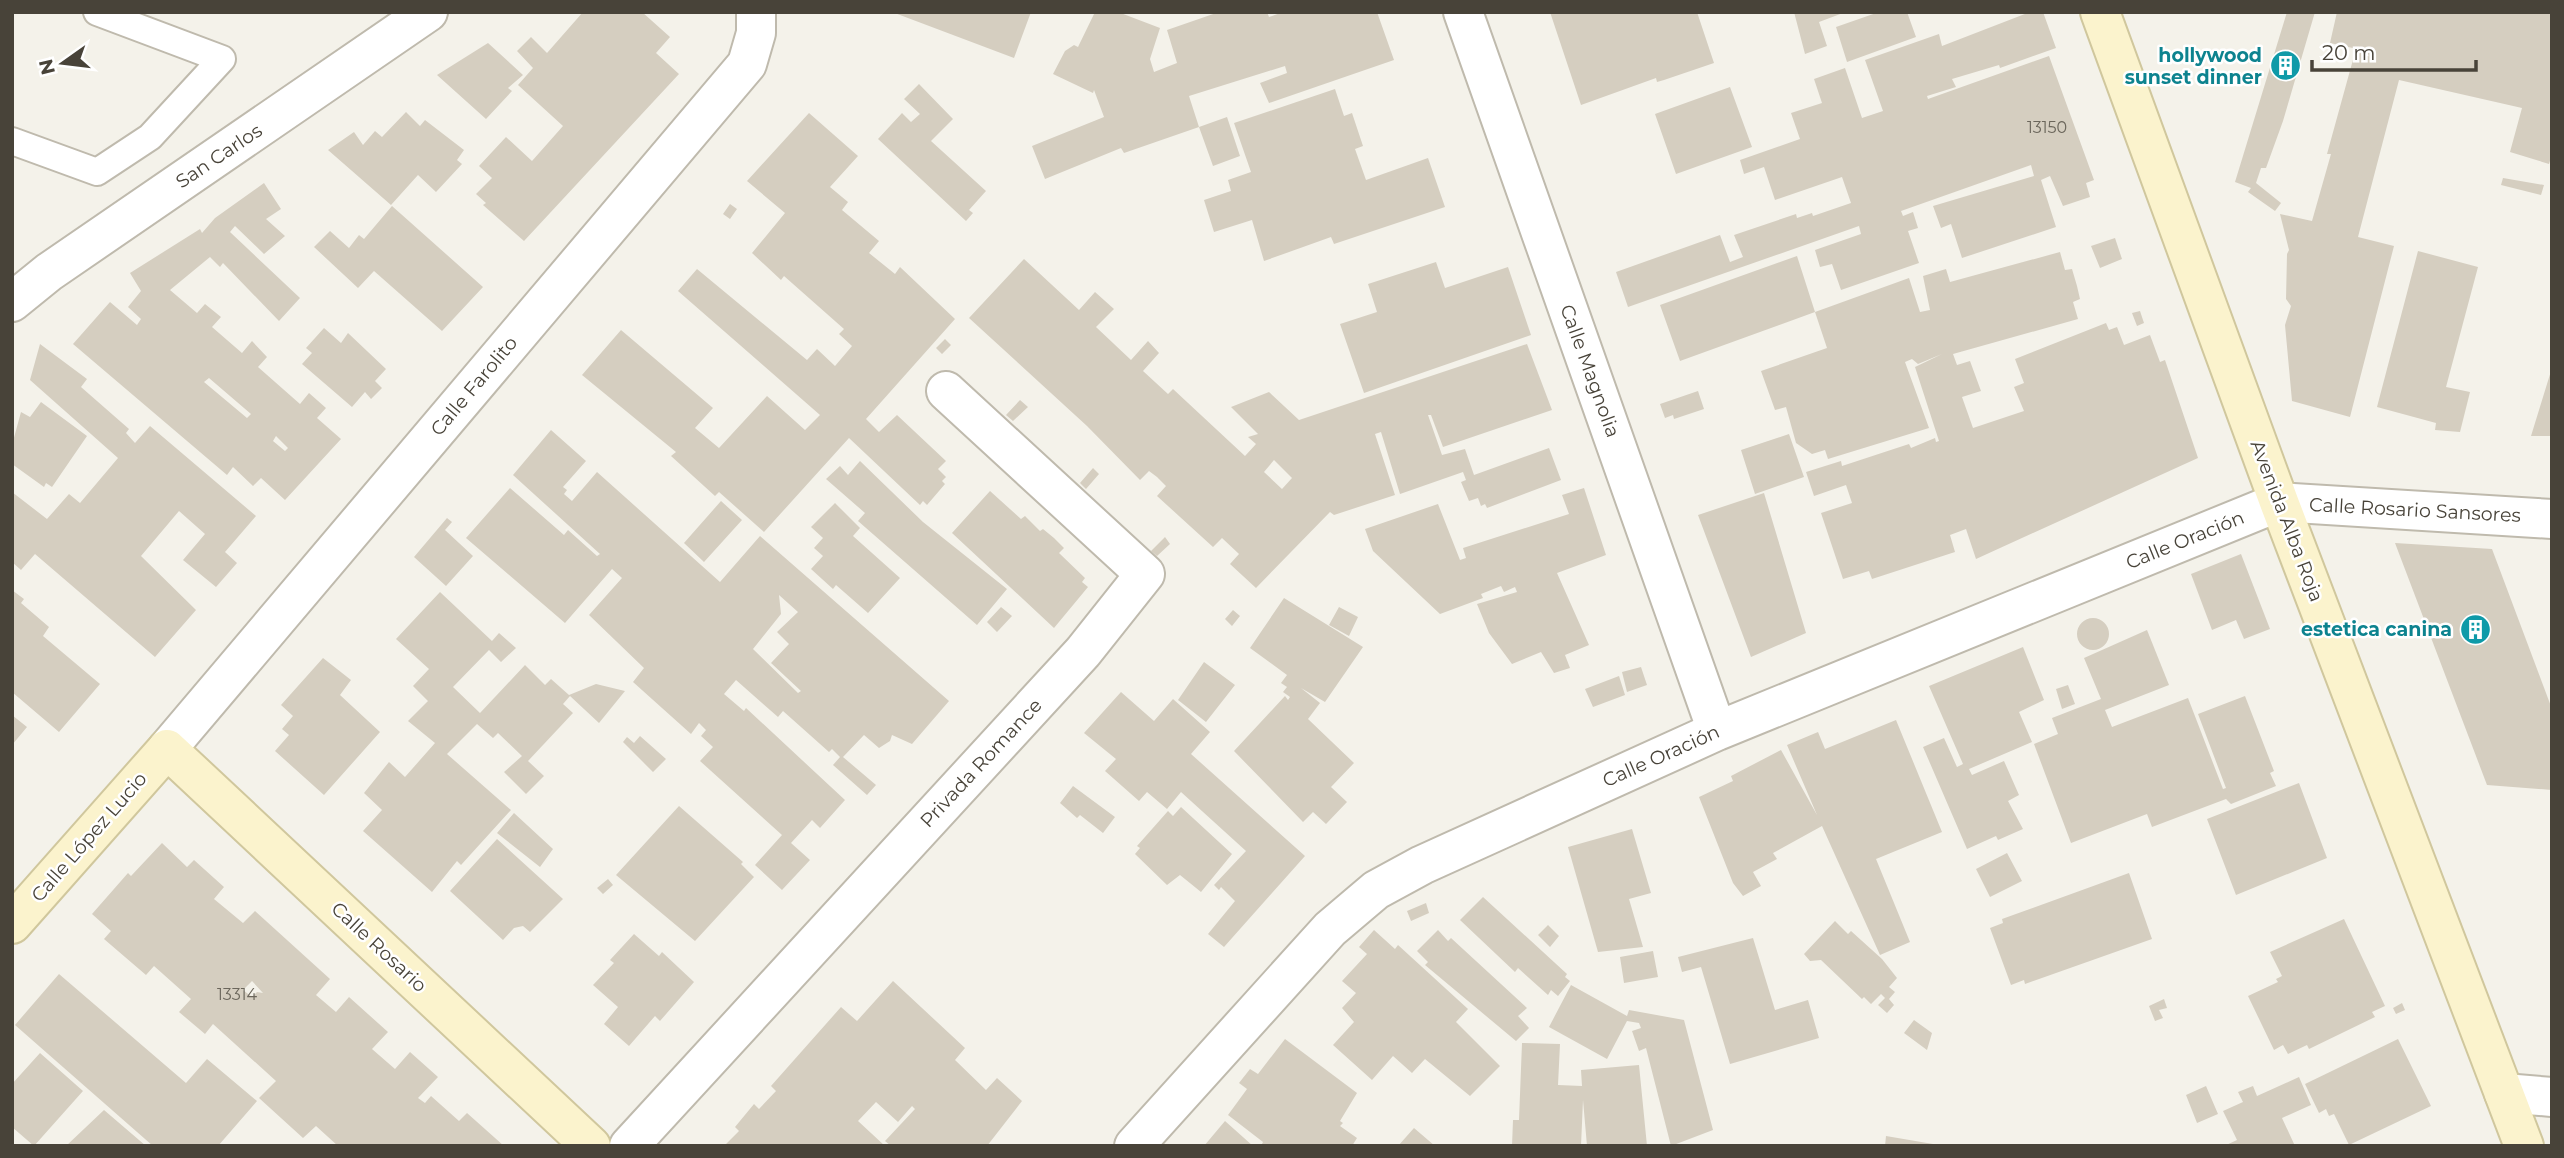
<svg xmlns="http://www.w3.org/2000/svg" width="2564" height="1158" font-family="Montserrat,sans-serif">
	<rect width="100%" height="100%" fill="#f4f2ea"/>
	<!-- building -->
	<path fill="#d5cec0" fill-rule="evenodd" d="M583 12H642L670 37 656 53 679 74 524 241 483 205 486 203 476 194 492 178 479 166 506 137 532 161 563 126 518 85 533 68 517 51 531 37 547 53Z
		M892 12H1031L1014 58Z
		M1095 12H1118L1160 28 1150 59 1154 72 1177 63 1167 30 1219 12H1267L1269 17 1283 12H1377L1394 60 1269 103 1260 83 1287 73 1285 66 1189 96 1199 127 1227 117 1240 156 1213 166 1199 127 1124 153 1121 148 1045 179 1032 146 1104 117 1094 90 1093 93 1053 74 1065 51 1074 45 1078 47Z
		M1550 12H1697L1714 63 1664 80 1657 82 1656 78 1581 105Z
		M1794 12H1843V13L1819 22 1827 46 1805 54Z
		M1879 12H1907L1916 37 1847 62 1836 27Z
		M2030 12H2043L2056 48 2000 68 1999 65 1952 79 1956 87 1927 96 1928 99 2049 56 2094 180 2086 183 2090 197 2063 206 2050 176 2041 180 2056 227 1962 258 1951 224 1941 228 1933 206 2034 176 2031 165 1901 211 1903 216 1913 212 1918 228 1908 231 1919 263 1841 290 1832 264 1820 267 1815 250 1861 234 1859 226 1628 307 1616 272 1720 235 1730 262 1743 257 1734 235 1796 214 1797 218 1812 213 1813 216 1851 203 1842 177 1775 200 1764 167 1744 174 1740 160 1800 139 1791 113 1822 103 1814 79 1845 68 1862 118 1883 111 1865 60 1939 34 1942 46Z
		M2287 12H2315L2283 121 2266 168H2261L2256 183 2281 203 2275 211 2248 192 2251 188 2235 182Z
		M2337 12H2552V154L2549 164 2510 152 2522 108 2399 80 2358 237 2394 246 2350 417 2292 401 2285 325 2291 306 2286 299 2287 254 2289 250 2280 214 2312 221 2331 154H2327L2354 56 2362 50 2330 43Z
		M488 43 523 75 508 88 512 91 486 119 437 75Z
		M919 84 953 119 931 141 986 191 969 210 973 213 966 221 878 139 902 113 911 122 920 114 904 99Z
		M1730 87 1752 147 1676 174 1655 114Z
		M1335 89 1344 116 1352 113 1363 146 1355 149 1366 180 1428 158 1445 207 1334 244 1331 237 1264 261 1252 220 1214 232 1204 200 1231 191 1228 180 1251 172 1234 123Z
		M406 112 420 126 425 120 464 150 457 160 462 164 436 192 418 175 391 205 328 150 354 132 363 145 375 131 382 137Z
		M809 113 858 156 830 187 848 202 842 210 879 241 869 253 895 274 900 267 955 319 866 419 879 432 897 415 946 461 938 469 946 477 942 481 945 484 927 505 923 501 920 505 849 438 764 532 719 492 715 496 671 456 676 452 582 375 621 330 713 408 695 428 719 448 767 396 805 430 820 415 678 291 697 269 807 360 817 349 835 366 852 346 839 334 844 329 784 276 781 280 752 253 785 213 747 181Z
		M2503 178 2544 185 2541 195 2501 185Z
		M264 183 281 209 266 219 285 236 264 254 235 226 230 232 300 298 279 321 223 263 220 267 210 257 170 290 197 313 205 304 221 317 212 327 242 353 252 341 267 357 258 367 300 404 309 393 326 408 317 418 341 439 285 500 261 478 253 486 233 467 227 475 73 344 110 302 137 325 141 319 128 307 141 291 130 273 200 229 202 233 215 218ZM209 378 251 414 247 418 204 382ZM276 436 288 448 285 451 273 441Z
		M730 204 737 209 730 219 723 214Z
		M392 206 483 287 442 331 374 271 358 288 314 247 330 231 349 248 359 235 364 239Z
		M2115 238 2122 259 2100 268 2091 246Z
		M2418 251 2478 267 2446 387 2470 392 2460 432 2435 430 2436 423 2377 407Z
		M2060 252 2065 270 2072 269 2077 286 2080 299 2073 302 2078 319 1953 354 1957 365 1970 361 1981 391 1962 397 1973 428 2024 411 2014 387 2024 383 2015 359 2106 323 2109 330 2117 327 2124 345 2150 335 2160 362 2165 360 2198 458 1976 559 1966 529 1950 535 1955 552 1872 579 1869 571 1843 579 1821 513 1852 503 1846 485 1814 496 1806 472 1841 461 1842 466 1909 444 1911 448 1935 438 1936 442 1939 441 1915 367 1942 354 1918 364 1912 359 1905 362 1929 428 1828 459 1825 450 1812 454 1796 443 1786 407 1775 410 1761 371 1827 348 1815 312 1909 278 1920 312 1930 310 1923 276 1946 269 1950 282Z
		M1797 256 1815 312 1680 361 1660 305Z
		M1024 259 1079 310 1095 292 1114 309 1096 327 1131 360 1148 341 1159 353 1143 371 1168 394 1173 389 1245 456 1256 444 1248 437 1258 434 1231 407 1269 392 1299 420 1527 344 1552 410 1443 447 1431 415H1428L1442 455 1465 449 1474 475 1549 448 1561 480 1487 508 1485 504 1481 506 1478 498 1469 501 1461 482 1466 480 1463 472 1400 494 1381 432 1375 434 1395 495 1334 515 1330 512 1256 588 1230 564 1239 554 1222 538 1213 547 1157 496 1166 486 1157 477 1149 471 1140 480 1087 426 969 318ZM1274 460 1292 478 1282 489 1264 472Z
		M1436 262 1445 288 1508 267 1531 335 1364 393 1340 324 1377 312 1368 284Z
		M2140 311 2144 323 2137 326 2132 313Z
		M324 328 341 343 348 333 386 369 375 381 382 388 371 399 365 392 352 407 302 364 312 353 306 348Z
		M945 339 951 345 942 354 936 348Z
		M40 344 87 379 81 387 129 429 126 433 135 443 150 426 256 516 225 552 237 563 216 587 183 560 205 534 179 511 141 556 196 610 155 657 35 554 21 570 12 562V492L47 519 69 494 80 503 118 458 30 380Z
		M2551 371 2552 436H2531Z
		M1698 391 1704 409 1674 419 1673 415 1665 418 1660 404Z
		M1020 400 1028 407 1013 421 1006 415Z
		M41 402 87 436 52 487 46 483 44 487 12 464V445L21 412 30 417Z
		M551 430 586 461 563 487 567 490 564 494 572 501 597 472 720 582 760 536 949 701 912 744 892 735 890 741 879 748 864 735 843 757 876 785 867 795 833 765 840 757 832 749 829 752 783 711 778 717 736 680 724 694 744 711 746 708 845 800 820 828 812 820 791 843 810 860 782 890 755 865 782 835 700 761 713 747 701 736 706 730 699 723 691 734 633 682 644 668 589 615 622 578 612 569 565 623 466 538 510 488 564 535 568 530 597 556 600 554 513 475ZM779 595 798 612 777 632 789 644 771 663 801 691 798 693 753 649 781 614Z
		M1789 434 1804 477 1755 494 1741 450Z
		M860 461 923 522 1007 589 977 625 858 521 865 513 826 479 840 466 848 475Z
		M1093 468 1099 474 1086 489 1080 483Z
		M1584 488 1606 555 1557 573 1589 645 1565 655 1570 668 1554 673 1541 652 1512 664 1489 633 1477 604 1517 592 1515 587 1504 592 1501 586 1481 594 1483 598 1440 614 1373 551 1365 529 1438 504 1460 560 1466 558 1463 548 1569 514 1562 495Z
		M990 491 1021 519 1025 516 1040 531 1043 529 1054 538 1064 548 1059 553 1085 578 1082 582 1088 587 1054 628 952 533Z
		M1764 493 1806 633 1751 657 1698 515Z
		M721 501 742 520 704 562 684 543Z
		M835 503 860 528 853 536 900 578 868 613 836 585 833 589 811 569 823 556 814 548 823 538 811 527Z
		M447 518 452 522 445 530 473 556 446 586 414 557Z
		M1165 537 1170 544 1157 556 1151 551Z
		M2395 543 2492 549 2552 709V790L2487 785Z
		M2241 554 2270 629 2244 639 2236 620 2212 630 2191 574Z
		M12 590 24 599 21 603 49 627 43 636 100 684 59 732 12 692Z
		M440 592 492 641 499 633 516 648 501 662 489 650 453 687 480 713 525 665 545 685 551 679 569 695 596 684 625 691 599 723 570 696 563 704 573 713 528 761 544 776 526 794 504 772 522 756 498 733 493 738 477 724 447 754 511 810 461 865 457 861 432 892 363 831 382 810 364 793 389 762 405 777 435 743 408 721 428 701 413 686 429 669 396 639Z
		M1284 598 1363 647 1325 702 1301 688 1320 703 1308 719 1354 763 1331 787 1347 802 1326 824 1313 812 1303 822 1234 751 1285 696 1288 700 1290 697 1283 692 1287 687 1281 683 1287 675 1250 648Z
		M1001 607 1012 616 997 632 987 622Z
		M1339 607 1358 617 1349 636 1329 625Z
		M1233 610 1240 616 1232 626 1225 619Z
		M2077 634a16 16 0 1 1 32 0a16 16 0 1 1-32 0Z
		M2147 630 2169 685 2105 710 2112 727 2188 698 2223 789 2226 788 2198 714 2245 696 2274 771 2270 773 2276 786 2231 804 2226 799 2152 827 2147 814 2071 843 2034 744 2058 734 2052 718 2101 699 2084 658Z
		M2023 647 2044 700 2019 712 2032 742 1969 769 1972 775 2004 761 2019 795 2008 801 2023 829 1998 840 1996 836 1967 849 1923 747 1944 738 1957 767 1963 764 1929 686Z
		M323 658 351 680 340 695 380 732 324 795 275 751 289 735 282 729 293 716 281 705Z
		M1204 662 1235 685 1206 722 1178 700Z
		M1641 667 1647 685 1627 692 1622 672Z
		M1619 676 1625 695 1593 707 1585 689Z
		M2068 685 2075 704 2062 709 2056 689Z
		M1121 692 1154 721 1173 699 1210 732 1191 754 1305 856 1224 947 1208 934 1235 901 1221 887 1219 890 1214 885 1246 851 1181 792 1167 809 1147 792 1139 801 1105 771 1116 759 1084 733Z
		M12 715 27 727 12 745Z
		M1896 720 1942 832 1876 859 1910 942 1880 955 1822 826 1773 853 1777 859 1753 872 1761 886 1743 896 1733 883 1699 797 1733 781 1731 776 1781 750 1817 815 1787 745 1818 732 1825 749Z
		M640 736 666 759 653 772 623 742 627 737 634 743Z
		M2299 783 2327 858 2236 895 2207 819Z
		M1073 786 1115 817 1103 833 1080 815 1077 818 1060 803Z
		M679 806 743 862 741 864 754 877 695 941 616 875Z
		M1181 807 1232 854 1201 892 1180 875 1167 885 1135 854 1140 848 1137 846 1168 811 1173 816Z
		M514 813 553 849 540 867 497 833Z
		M1632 829 1651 893 1629 899 1643 947 1598 952 1568 847Z
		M497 839 563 899 530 932 523 926 514 928 503 940 450 891Z
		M162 843 187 867 194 860 224 887 214 899 243 923 255 911 330 979 316 995 336 1012 349 997 388 1032 372 1049 395 1069 410 1052 438 1077 418 1098 425 1103 431 1096 459 1121 467 1113 504 1146H338L316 1126 303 1138 259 1098 276 1081 213 1024 205 1034 179 1012 191 999 154 966 146 975 104 939 111 931 92 914 128 873 131 876ZM252 981 263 993 257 992 252 997 243 990Z
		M2007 853 2022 881 1990 897 1976 869Z
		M2129 873 2152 939 2025 984 2024 980 2011 985 1990 928 2003 923 2002 919Z
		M608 879 613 885 603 894 597 888Z
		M1483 897 1567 974 1565 977 1570 981 1558 996 1551 990 1548 995 1518 968 1515 972 1460 920Z
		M1426 903 1429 913 1411 921 1407 911Z
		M2344 919 2385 1006 2372 1012 2375 1017 2309 1049 2307 1045 2288 1054 2283 1045 2274 1050 2248 996 2278 982 2276 979 2282 976 2270 952Z
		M1835 921 1848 934 1851 931 1882 959 1897 978 1889 987 1895 992 1889 999 1894 1005 1887 1013 1878 1005 1885 998 1881 994 1871 1004 1864 997 1862 999 1821 960 1810 961 1804 954Z
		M1548 925 1559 936 1550 947 1538 935Z
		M1374 930 1395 949 1398 945 1468 1009 1456 1022 1500 1066 1470 1096 1425 1059 1412 1073 1393 1056 1372 1080 1333 1045 1354 1022 1342 1008 1356 993 1342 981 1367 954 1359 947Z
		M1438 930 1448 941 1451 938 1527 1008 1518 1016 1529 1028 1516 1041 1425 965 1428 962 1417 951Z
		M634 934 659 956 662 952 694 982 660 1021 655 1016 629 1046 604 1024 618 1007 593 985 614 963 610 960Z
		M1753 938 1775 1010 1808 1000 1819 1038 1730 1064 1701 967 1682 972 1678 957Z
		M1653 951 1658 977 1624 983 1620 957Z
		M59 974 186 1083 207 1059 257 1101 218 1146H153L15 1025Z
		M893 981 965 1048 955 1060 986 1090 997 1078 1022 1101 987 1146H891L885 1141 915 1109 912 1106 898 1122 876 1102 858 1121 885 1146H724L739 1131 735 1127 754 1104 759 1109 776 1091 771 1086 841 1007 857 1021Z
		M1571 985 1627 1016 1629 1010 1684 1020 1713 1130 1671 1146 1646 1048 1639 1051 1632 1031 1641 1028 1639 1023 1627 1021 1607 1059 1549 1027Z
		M2164 999 2167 1008 2159 1010 2163 1018 2155 1021 2149 1006Z
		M2402 1003 2405 1010 2396 1014 2393 1008Z
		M1914 1020 1932 1033 1927 1050 1904 1033Z
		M1285 1039 1357 1093 1340 1121 1343 1123 1340 1126 1357 1138 1352 1146H1261L1263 1142 1228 1115 1247 1089 1239 1083 1250 1069 1258 1074Z
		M2398 1039 2431 1106 2349 1145 2334 1114 2329 1116 2326 1109 2319 1113 2305 1084Z
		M1522 1043 1560 1044 1558 1085 1582 1086 1581 1070 1639 1065 1647 1146H1587L1583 1100 1581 1146H1512L1513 1120H1519Z
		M40 1053 83 1091 34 1146 12 1127V1084Z
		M2299 1077 2311 1105 2282 1118 2295 1146H2224L2237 1140 2223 1111 2243 1102 2238 1092 2253 1086 2257 1096Z
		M2206 1086 2218 1114 2197 1123 2186 1095Z
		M104 1110 146 1146H66Z
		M1225 1121 1253 1146H1204Z
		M1414 1128 1435 1146H1398Z
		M1886 1136 1933 1144V1146H1885Z"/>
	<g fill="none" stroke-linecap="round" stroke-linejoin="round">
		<defs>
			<path id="lane" d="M12 141 97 172 150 137 222 59 97 12"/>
			<path id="street" d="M1463 12 1717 731
				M12 302 49 272 428 12
				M167 749 747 64 756 33V12
				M2504 1093 2552 1097
				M629 1146 1083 652 1145 574 946 391
				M1134 1146 1330 929 1376 890 1422 865 1717 731 2279 502 2552 519"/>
			<path id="secondary" d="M2100 12 2279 502 2524 1146
				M12 924 167 749 591 1146"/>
		</defs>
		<!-- lane casing -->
		<use href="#lane" stroke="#bfbaad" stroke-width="30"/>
		<!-- street casing -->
		<use href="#street" stroke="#bfbaad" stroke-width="42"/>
		<!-- secondary casing -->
		<use href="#secondary" stroke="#d0c79d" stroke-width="42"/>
		<!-- lane -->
		<use href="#lane" stroke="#fff" stroke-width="26"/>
		<!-- street -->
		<use href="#street" stroke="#fff" stroke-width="38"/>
		<!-- secondary -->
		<use href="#secondary" stroke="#fbf3cd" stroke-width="38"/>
	</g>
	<!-- icons -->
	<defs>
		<symbol id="building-disc" viewBox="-11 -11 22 22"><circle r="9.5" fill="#0f9aa8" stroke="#fff"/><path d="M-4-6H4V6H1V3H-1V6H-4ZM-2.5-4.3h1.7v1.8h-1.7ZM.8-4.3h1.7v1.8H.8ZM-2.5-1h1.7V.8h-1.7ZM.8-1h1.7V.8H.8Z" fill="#fff"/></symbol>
	</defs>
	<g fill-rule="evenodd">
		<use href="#building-disc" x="2268" y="48" width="35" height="35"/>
		<use href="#building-disc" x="2458" y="612" width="35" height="35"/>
	</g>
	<g text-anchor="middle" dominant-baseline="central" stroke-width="5" stroke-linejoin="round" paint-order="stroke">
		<!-- number labels -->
		<g font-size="16" fill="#6b665b">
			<text x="2047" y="127">13150</text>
			<text x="237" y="994">13314</text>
		</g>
		<!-- culture labels -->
		<g font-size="19" font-weight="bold" fill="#0d838f" stroke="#fff" text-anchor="end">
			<text x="2262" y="55">hollywood<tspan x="2262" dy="22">sunset dinner</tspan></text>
			<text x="2452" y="629">estetica canina</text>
		</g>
		<!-- street labels -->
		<g font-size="19" fill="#484339" stroke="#fff">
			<text transform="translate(219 156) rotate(-34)">San Carlos</text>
			<text transform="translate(1590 371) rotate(70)">Calle Magnolia</text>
			<text transform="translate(474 386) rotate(-50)">Calle Farolito</text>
			<text transform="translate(2415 510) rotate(3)">Calle Rosario Sansores</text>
			<text transform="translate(2287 521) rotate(69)">Avenida Alba Roja</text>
			<text transform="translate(2185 540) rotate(-22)">Calle Oración</text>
			<text transform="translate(1661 756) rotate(-24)">Calle Oración</text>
			<text transform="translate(981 763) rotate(-47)">Privada Romance</text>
			<text transform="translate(89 837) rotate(-49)">Calle López Lucio</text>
			<text transform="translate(379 947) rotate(43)">Calle Rosario</text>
		</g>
	</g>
	<!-- border -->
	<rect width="2564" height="1158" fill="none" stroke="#484339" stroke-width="28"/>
	<!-- north arrow -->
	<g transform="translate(63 63) rotate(256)" stroke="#ffffff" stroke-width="5" paint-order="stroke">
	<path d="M0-5L12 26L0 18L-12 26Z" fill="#484339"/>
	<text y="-10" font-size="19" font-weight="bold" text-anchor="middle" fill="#484339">N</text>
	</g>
	<!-- scale -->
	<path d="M2312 60v10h164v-10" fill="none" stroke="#484339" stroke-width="3.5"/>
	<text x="2322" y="60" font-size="21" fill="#484339" stroke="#ffffff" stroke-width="5" paint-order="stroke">20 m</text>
</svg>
